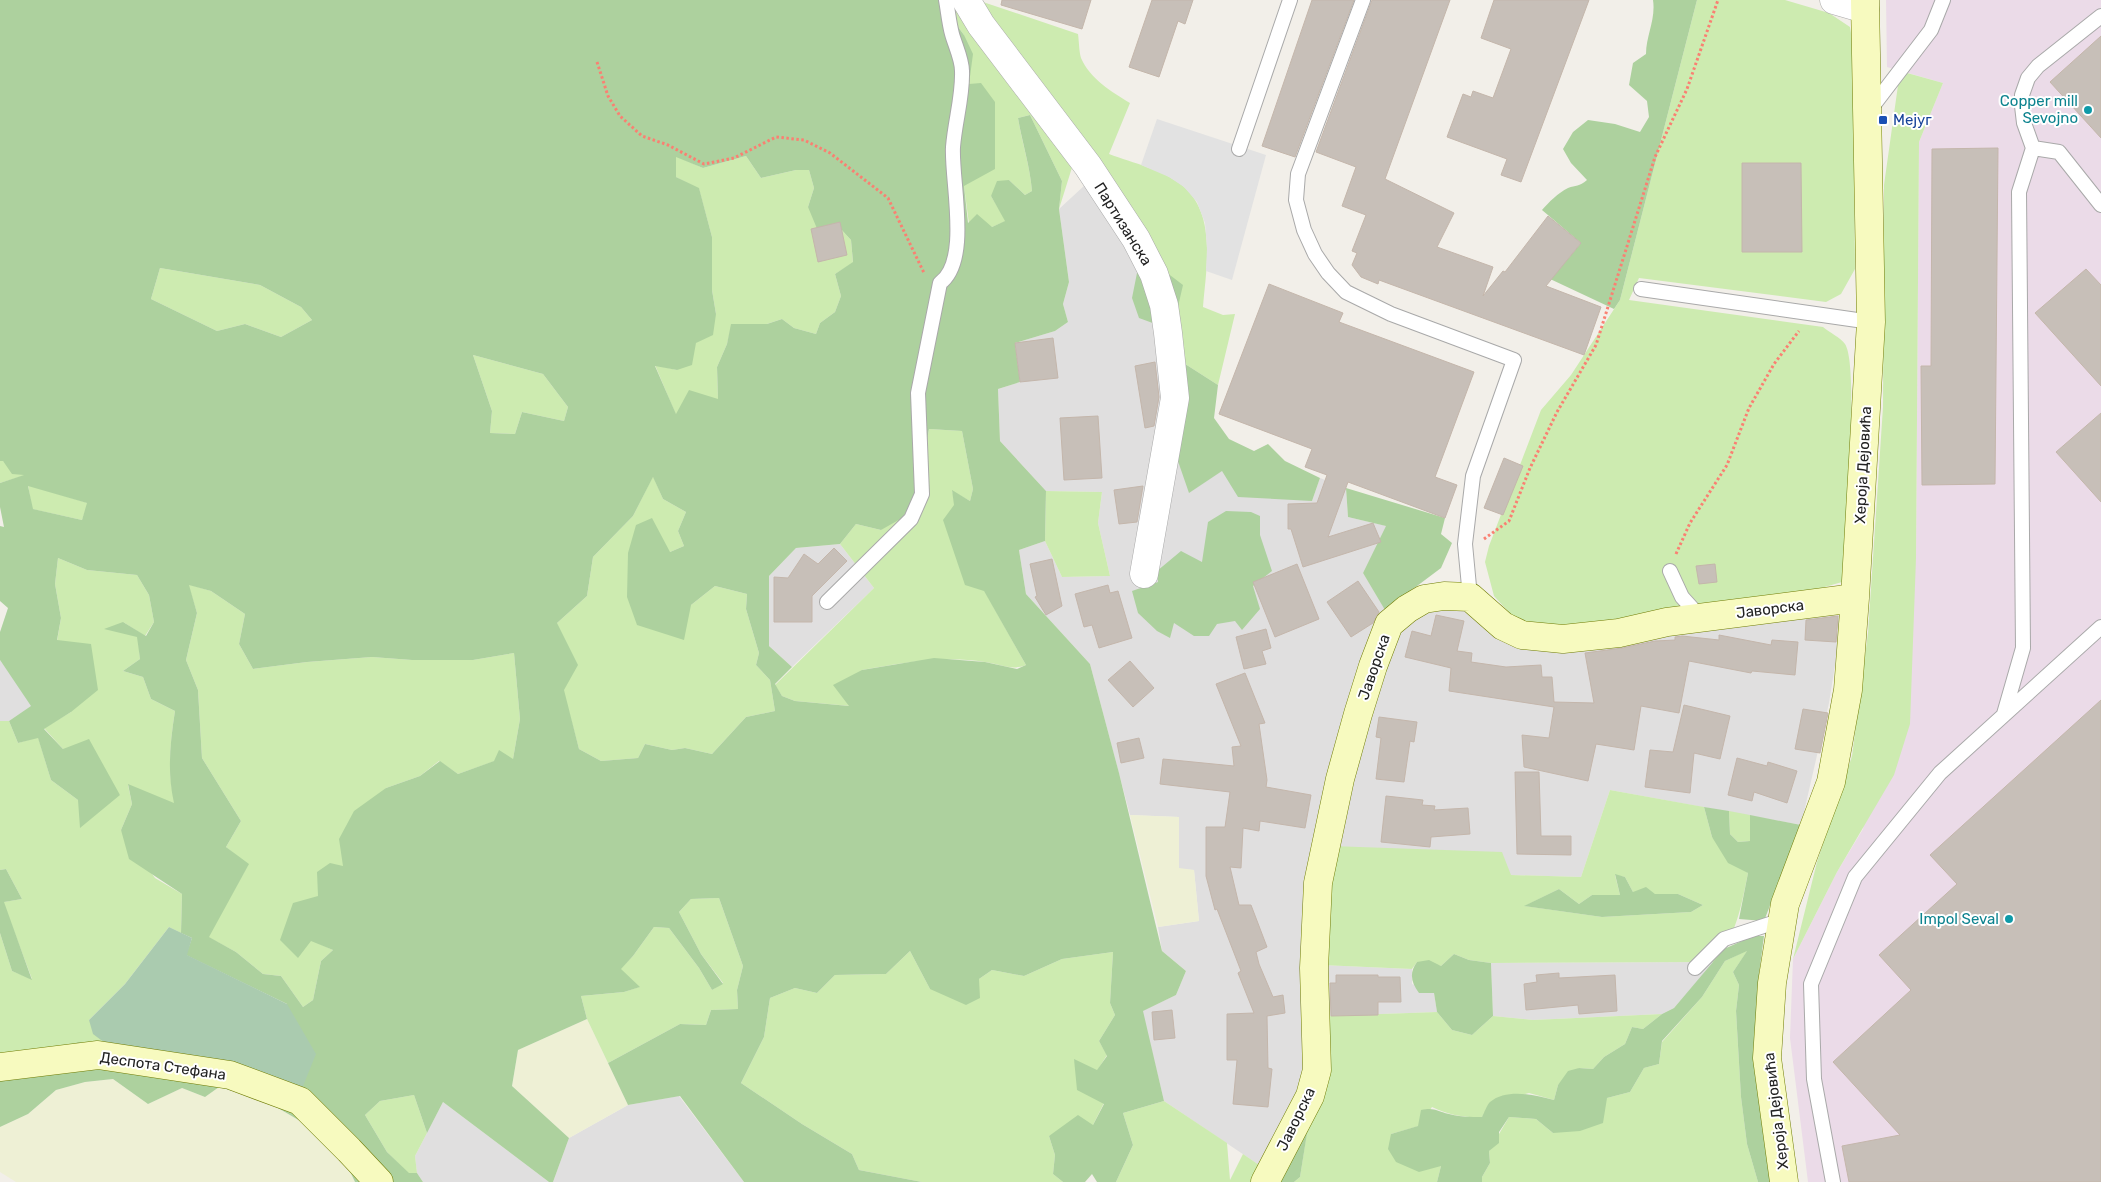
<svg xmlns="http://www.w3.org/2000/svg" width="2101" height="1182" font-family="Rubik,sans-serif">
	<rect width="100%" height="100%" fill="#f2efe9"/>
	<!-- residential -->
	<path fill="#e0dfdf" d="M1085 185 1139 263 1158 325 1171 441 1222 471 1312 501 1320 478 1346 488 1348 517 1387 526 1363 573 1387 612 1356 678 1308 1071 1262 1167 1164 1101 1142 1011 1176 995 1186 971 1162 951 1158 927 1199 921 1194 870 1179 869V817L1130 815 1090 664 1026 594 1019 550 1045 541 1062 577 1110 576 1098 523 1102 492 1046 491 1000 441 998 389 1020 382 1015 343 1055 331 1068 322 1063 304 1069 282 1059 209Z
		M840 544 874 588 792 667 769 646V576L796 548Z
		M1464 605 1514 644 1843 615 1829 703 1801 825 1610 790 1581 877 1511 875 1331 846 1391 638 1413 613Z
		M0 660 32 706 9 721H0Z
		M1714 962 1674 1008 1662 1014 1533 1020 1493 1016 1491 963Z
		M1321 965 1412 969V984L1434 993 1437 1012 1325 1016Z
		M679 1096 744 1182H553L569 1138 628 1105Z
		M443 1102 549 1182H423L417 1173 415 1156Z"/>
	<!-- industrial -->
	<path fill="#ebdbe8" d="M1886 0H2101V1182H1808L1790 1038 1793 959 1837 872 1863 829 1916 558 1919 142 1943 83 1887 67Z"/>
	<!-- farmland -->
	<path fill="#eef0d5" d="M1130 815 1179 817V868L1194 870 1199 921 1158 927Z
		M587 1019 628 1105 569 1138 512 1086 518 1050Z
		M113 1079 148 1104 182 1088 205 1097 218 1087 266 1101 331 1139 340 1150 355 1182H16L0 1172V1127L28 1114 56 1090 85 1082Z"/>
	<!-- grass -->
	<path fill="#cdebb0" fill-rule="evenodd" d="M938 0H983V2L1078 34C1079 41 1079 51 1081 58 1090 79 1112 92 1130 103L1109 154C1133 163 1164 170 1183 186 1217 215 1206 269 1203 307L1223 315 1235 314 1218 385 1182 362 1158 266 1075 158 1059 209 1062 181 1030 115 1018 118C1022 143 1030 166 1032 191L1025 195 1009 180 991 196 1006 221 992 227 969 224 964 186 969 85 964 35Z
		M1697 0H1785L1829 13 1850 27 1853 45 1855 269 1841 294 1826 302 1639 278 1629 300 1823 327C1829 332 1841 338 1845 344 1860 367 1844 544 1842 582L1773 602 1553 629 1515 619 1494 596 1485 562 1489 546 1541 410 1571 375 1620 300Z
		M1900 71 1943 83 1919 142 1916 558 1910 724 1894 775 1837 872 1793 959 1817 862 1852 756 1868 633 1883 407 1884 185Z
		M676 156 703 168 746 156 761 178 796 170H809L814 188 808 207 839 227 851 240 853 263 835 274 841 296 835 312 820 323 816 334 794 328 782 319 767 324H732L727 344 717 367 718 399 676 415 655 365 677 370 716 314 712 290V237L699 189 676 177Z
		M160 268 260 285 301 307 312 320 281 337 245 324 217 331 151 299Z
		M473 355 543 374 568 407 564 421 522 412 515 434 490 433 492 411Z
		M929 429 962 431 973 489 970 501 952 491 984 590 1026 665C1012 671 1000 664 985 662 943 655 903 663 862 670L850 706 795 701 782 696 775 685 874 588 840 544 856 524 881 530 917 494Z
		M0 461H3L26 475 0 483Z
		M653 476 663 499 686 512 678 531 684 546 670 552 691 605 715 586 747 594 746 609 759 653 756 665 770 680 775 711 746 717 712 754 685 748 672 750 645 744 638 758 601 761 579 749 563 690 557 623 587 596 593 557 633 516Z
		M28 485 88 503 82 520 32 509Z
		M1046 491 1102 492 1098 523 1110 576 1062 577 1045 541Z
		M58 558 87 570 137 575 149 595 154 622 145 636 123 622 138 637 140 659 123 671 143 677 151 699 175 711C170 743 167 773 175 804L128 785 132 804 121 830 155 878 182 894 181 933 169 927 125 984 89 1020 113 1049 0 1074V933L12 971 32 979 3 902 22 899 6 869 0 870V721H9L18 743 38 737 51 780 78 800 120 795 63 749 44 728 71 712 57 641 61 618 55 584Z
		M188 584 211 591 245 614 239 644 253 669 307 662 372 657 412 660H473L514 653 520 719 513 759 495 761 458 774 439 761 420 776 386 788 344 866 318 872V896L311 940 333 950 321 961 313 1000 303 1007 281 976 263 974 236 952 208 937 248 865 226 847 241 821 202 758 198 690 186 660 197 613Z
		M1610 790 1704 807 1712 837 1748 873C1741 907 1737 934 1714 962L1491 963 1469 960 1454 954 1441 966 1417 962 1412 969 1321 965 1331 846 1502 852 1511 875 1581 877ZM1615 875 1625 877 1633 892 1655 894H1678L1703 905 1691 912 1602 917 1525 906 1559 889 1579 904 1592 895H1620Z
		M1729 811 1750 815V841L1738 842 1730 834Z
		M719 898 743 966 737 990 738 1009 711 1010 706 1025 680 1024 608 1063 587 1019 581 996 624 992 639 987 620 969 633 956 654 927 669 928 699 968 712 990 723 983 701 954 679 912 691 899Z
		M1748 950 1733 972 1739 985 1736 1011 1741 1097 1747 1144 1758 1182H1482V1177L1490 1163 1489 1151 1509 1117 1536 1119 1553 1133 1607 1098 1630 1092 1644 1068 1659 1064 1662 1042 1702 997 1725 961Z
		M910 951 930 989 979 979 992 970 1024 976 1062 959 1113 952 1110 1003 1115 1015 1099 1041 1107 1055 1097 1071 1074 1060 1104 1103 1093 1125 1049 1136 1055 1155 1053 1174 1063 1182H922L859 1170 852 1154 802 1124 741 1083 764 1037 770 998 795 988 817 993 835 975 886 974Z
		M1437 1012 1452 1030 1472 1035 1493 1016 1533 1020 1662 1014 1643 1029 1632 1027 1625 1044 1604 1057 1593 1069 1579 1068 1558 1085 1554 1100 1529 1093 1490 1103 1482 1117C1464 1118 1449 1115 1432 1107L1419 1126 1391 1134 1441 1166 1437 1182H1294L1300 1177 1325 1016Z
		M414 1095 427 1133 415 1156 417 1173 409 1174 387 1152 365 1115 380 1101Z
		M1164 1101 1227 1143 1230 1180 1243 1154 1262 1167 1255 1182H1116L1133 1145 1123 1113Z"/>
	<!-- forest -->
	<path fill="#add19e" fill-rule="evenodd" d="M0 0H938L964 35 973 54 969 84 981 83 995 102V169L964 186 968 223 977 214 992 227 1005 221 991 196 997 181 1009 180 1025 195 1032 191C1030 166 1022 142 1018 118L1030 115 1062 181 1059 209 1069 282 1063 304 1068 322 1055 331 1015 343 1020 382 998 389 1000 441 1046 491 1045 541 1019 550 1026 594 1090 664 1119 773 1162 951 1186 971 1176 995 1143 1011 1164 1101 1123 1113 1133 1145 1116 1182H1097L1092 1174 1085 1182H1063L1053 1174 1055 1155 1049 1136 1078 1115 1093 1125 1104 1104 1077 1090 1074 1059 1097 1070 1107 1056 1099 1041 1115 1015 1110 1003 1113 952 1062 959 1024 976 992 970 979 979 980 998 966 1005 930 989 910 951 886 974 835 975 817 993 795 988 770 998 764 1037 741 1083 802 1124 852 1154 859 1170 922 1182H744L680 1096 628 1105 608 1063 680 1024 706 1025 711 1010 738 1009 737 990 743 966 719 898 691 899 679 912 701 954 723 984 712 990 699 968 669 928 654 927 633 956 621 969 640 987 624 992 581 996 587 1019 518 1050 512 1086 569 1138 553 1182H549L443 1102 427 1133 414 1095 380 1101 365 1115 387 1152 409 1173H417L423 1182H355L340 1150 331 1139 266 1101 219 1087 205 1097 182 1088 148 1104 113 1079 85 1082 56 1090 28 1114 0 1127V1074L78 1042 113 1049 287 1004 186 955 192 938 181 933 182 894 129 859 121 830 132 804 128 784 174 803C167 772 170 743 175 711L151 699 143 677 123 671 140 659 137 637 104 629 123 622 146 636 154 622 149 595 137 575 87 570 58 558 55 584 61 618 57 640 91 644 98 690 71 712 44 729 63 749 89 739 120 795 80 828 78 800 51 780 38 738 18 743 9 721 31 706 0 660V632L8 608 0 601V526L4 527 0 507V483L24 475 12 474 3 461H0ZM746 156 761 178 796 170H809L814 188 808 207 818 231 839 227 851 240 853 262 835 274 841 296 835 312 820 323 816 334 794 328 782 319 767 324H731L727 344 717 367 718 399 689 390 676 414 655 366 677 370 692 365 696 343 713 335 716 314 712 290V237L699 188 676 177V157L703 168ZM160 268 260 285 301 307 312 320 281 337 245 324 217 331 151 299ZM473 355 543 374 568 407 564 421 522 412 515 434 490 433 492 411ZM929 429 962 431 973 489 970 501 952 490 954 505 943 520 965 585 984 591 1026 665 1017 669 985 662 934 658 862 670 833 685 849 706 795 701 782 696 775 684 792 667 769 646V576L796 548 840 544 856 524 881 530 902 518 917 494ZM653 477 663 499 686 512 678 531 684 546 670 552 652 518 636 525 628 553 627 597 637 625 684 640 691 605 715 586 747 594 746 609 759 653 756 665 770 680 775 711 746 717 712 754 685 748 672 750 645 744 638 758 601 761 579 749 564 690 578 665 557 623 587 596 593 557 633 516ZM28 486 87 503 82 520 33 509ZM189 585 211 591 245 614 239 644 253 669 307 662 372 657 412 660H473L514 653 520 719 513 759 499 750 494 761 458 774 440 761 420 776 386 788 354 811 339 839 343 866 330 863 317 872 318 896 293 903 280 940 298 958 311 941 333 950 321 961 313 1000 303 1007 281 976 263 974 236 952 209 937 249 864 226 847 241 821 202 758 198 690 186 660 197 613Z
		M1653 0H1697L1620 300 1614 309 1548 278 1550 264 1567 260 1581 243 1542 210C1549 202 1558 193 1568 188 1576 185 1579 187 1587 180L1571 163 1563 149 1573 132 1588 120 1615 124 1640 132 1649 117 1647 101 1629 85 1633 63 1646 54C1646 36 1656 19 1653 0Z
		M1139 263 1158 266 1183 285 1177 311 1158 325 1139 318 1132 298Z
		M1182 362 1218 385 1214 418 1229 439 1254 451 1268 444 1285 461 1320 478 1312 501 1238 497 1222 471 1189 493 1171 441Z
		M1346 488 1445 518 1441 534 1452 543 1441 568 1385 610 1363 573 1386 526 1348 517Z
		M1226 511 1251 512 1260 516V535L1272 571 1253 586 1260 609 1242 630 1235 621 1217 624 1209 636H1194L1174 623 1170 638 1157 631 1138 613 1132 591 1158 582 1157 571 1181 551 1202 562 1208 522Z
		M1704 807 1729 811 1730 834 1738 842 1750 841V815L1801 825 1764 921 1739 919 1748 873 1728 863 1712 837Z
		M6 869 22 899 4 902 32 980 12 971 0 933V870Z
		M1615 874 1625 877 1633 892 1646 887 1655 894H1678L1703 905 1691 912 1602 917 1524 906 1559 889 1579 904 1592 895H1620Z
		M1753 936H1764L1759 974 1756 1059 1772 1182H1758L1747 1144 1741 1097 1736 1011 1739 985 1733 972 1747 951 1725 961 1702 997 1662 1041 1659 1064 1644 1068 1630 1092 1607 1098 1603 1123 1580 1131 1553 1133 1536 1119 1509 1117 1499 1132V1143L1489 1151 1490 1163 1482 1177V1182H1437L1441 1166 1419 1172 1396 1162 1388 1149 1391 1134 1418 1126 1421 1110C1435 1107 1436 1111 1449 1114 1460 1117 1470 1117 1482 1117 1484 1113 1487 1105 1490 1102 1507 1088 1535 1095 1554 1100L1558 1085 1568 1071 1579 1068 1593 1069 1604 1057 1625 1044 1632 1027 1643 1029 1662 1014 1674 1008 1724 949Z
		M1454 954 1469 960 1491 963 1493 1016 1472 1035 1452 1030 1437 1012 1434 993H1419C1411 982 1409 973 1417 962L1429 960 1441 966Z
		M1309 1121 1300 1177 1294 1182H1280Z"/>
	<!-- cemetery -->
	<path fill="#aacbaf" d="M169 927 192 938 187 955 287 1004 316 1054 301 1091 113 1049 93 1034 89 1020 125 984Z"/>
	<!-- parking -->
	<path fill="#e2e2e2" d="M1157 119 1266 155 1232 280 1206 271 1207 248 1205 223 1197 202 1184 187 1169 177 1141 165Z"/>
	<!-- building -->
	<path fill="#c7bfb8" stroke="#c4b6ab" d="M1002 0H1091L1082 29 1001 5Z
		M1152 0H1193L1185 24 1178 21 1159 77 1129 67Z
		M1312 0H1354L1295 157 1262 146Z
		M1372 0H1450L1385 179 1454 213 1437 247 1493 267 1483 296 1503 271 1505 272 1548 216 1581 243 1546 286 1601 307 1584 355 1379 280 1378 284 1361 277 1352 265 1357 253 1352 251 1366 215 1342 206 1356 167 1316 152Z
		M1494 0H1589L1521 182 1501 175 1507 159 1447 137 1463 94 1471 97 1473 91 1493 98 1511 49 1481 38Z
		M2101 36V138L2050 82Z
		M1998 148 1995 484 1922 485 1921 366H1931L1932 149Z
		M1742 163H1801L1802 252H1742Z
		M840 222 847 255 818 262 811 229Z
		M2086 269 2101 285V386L2035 313Z
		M1269 284 1343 313 1339 322 1474 372 1435 477 1457 485 1445 518 1348 482 1328 537 1373 523 1381 542 1303 567 1291 529H1288V504L1317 503 1327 475 1305 467 1312 449 1219 414Z
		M1053 338 1058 378 1020 382 1015 343Z
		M1155 362 1159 397 1154 426 1145 428 1135 366Z
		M2101 413V502L2056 452Z
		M1098 416 1102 478 1064 480 1060 418Z
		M1504 458 1523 466 1503 515 1484 508Z
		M1143 486 1137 522 1119 524 1114 490Z
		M834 548 847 561 812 596V622H774V577L788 578 804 554 818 564Z
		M1052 559 1062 606 1046 615 1035 597 1037 596 1030 564Z
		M1297 564 1319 619 1275 637 1253 582Z
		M1715 564 1717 582 1699 584 1696 566Z
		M1358 581 1379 612 1373 623 1351 637 1327 602Z
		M1108 585 1110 593 1118 591 1132 638 1099 648 1092 625 1084 627 1075 594Z
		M1436 615 1464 621 1457 651 1472 653 1471 662 1506 667 1541 665 1542 677H1552L1554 702 1594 703 1585 653 1622 648 1655 641 1675 640V637L1682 636 1719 640V635L1771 645 1772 640 1798 642 1795 675 1752 671 1751 673 1689 661 1679 713 1641 706 1634 750 1596 744 1588 781 1524 767 1522 735 1549 738 1554 707 1449 691 1451 668 1405 657 1412 631 1431 636Z
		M1838 616 1836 642 1805 640 1806 620Z
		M1266 629 1271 648 1262 651 1266 664 1244 669 1236 637Z
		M1130 661 1154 688 1133 707 1108 680Z
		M1245 673 1265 723 1259 724 1267 780 1266 787 1311 795 1305 828 1260 821 1259 831 1243 828 1241 868 1230 867 1239 905H1251L1267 947 1256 952 1259 964 1273 997 1283 995 1285 1013 1267 1016 1268 1068 1272 1069 1268 1107 1233 1104 1237 1060H1227V1014L1254 1013 1238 973 1241 971 1217 909 1215 910 1206 876V827H1225L1230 792 1160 784 1163 759 1234 766 1232 747 1241 746 1216 684Z
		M2101 700V1182H1849L1842 1146 1900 1135 1833 1062 1911 990 1879 955 1957 884 1930 855Z
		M1684 705 1730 716 1720 759 1694 753 1690 793 1645 787 1650 750 1673 752Z
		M1803 709 1828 713 1820 753 1795 749Z
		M1379 717 1417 722 1414 742 1410 741 1404 782 1376 779 1381 738 1376 737Z
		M1139 738 1144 758 1121 763 1117 743Z
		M1737 758 1767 766 1768 762 1797 771 1787 803 1754 792 1752 801 1728 795Z
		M1515 772H1539L1541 836H1571V855L1517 854Z
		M1386 796 1423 800 1422 805 1435 806 1434 810 1468 808 1470 834 1431 837 1430 847 1381 842Z
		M1559 973V978L1615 975 1617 1011 1579 1014 1578 1005 1526 1010 1524 984 1537 982 1536 975Z
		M1336 975H1378V977H1400L1401 1002H1378V1015L1331 1016 1330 983H1336Z
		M1172 1010 1175 1038 1154 1040 1152 1012Z"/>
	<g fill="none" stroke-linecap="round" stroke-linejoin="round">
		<defs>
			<path id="lane" d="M1363 0 1298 174 1296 200 1304 230 1315 254 1328 273 1346 292 1391 314 1514 360 1473 476 1465 544 1470 597
				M1869 111 1931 30 1943 0
				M2033 148 2024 123 2022 106V95L2028 78 2038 66 2101 16
				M1239 149 1290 0
				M1641 289 1871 322
				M1670 571 1682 597 1701 618
				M827 602 911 519 922 494 918 393 940 283C971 261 951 180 953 147 955 121 963 96 962 71 962 59 955 45 952 34 949 23 948 11 946 0
				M2004 714 2023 648 2019 192 2033 148 2059 152 2101 205
				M1695 968 1724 939 1782 920
				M1833 1182 1814 1079 1811 984 1855 877 1940 773 2101 627"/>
			<path id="street" d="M966 0 981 25 1088 166 1136 239 1154 274 1164 305 1168 333 1175 398 1144 574
				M1834 0 1865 9"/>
			<path id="secondary" d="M0 1067 98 1055 230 1075 300 1101 349 1150 379 1182
				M1265 1182 1310 1096 1317 1070 1314 968 1318 883 1340 779 1358 714 1373 666 1389 624 1407 609 1424 599 1444 596 1470 597 1503 626 1522 635 1563 639 1619 633 1667 622 1855 598
				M1784 1182 1767 1058 1772 983 1785 904 1831 782 1848 690 1855 598 1871 322 1865 0"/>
		</defs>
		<!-- lane casing -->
		<use href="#lane" stroke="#a9a9a9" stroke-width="16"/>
		<!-- street casing -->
		<use href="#street" stroke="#a9a9a9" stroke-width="29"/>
		<!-- secondary casing -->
		<use href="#secondary" stroke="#707d05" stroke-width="29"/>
		<!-- path -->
		<path stroke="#fa8072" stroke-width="3" stroke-dasharray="2.5 2.5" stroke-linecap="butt" d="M597 62 608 96 620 116 642 136 668 145 704 164 734 158 776 137 804 140 830 153 888 198 924 273
			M1484 539 1509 521 1530 468 1557 412 1596 345 1655 157 1687 89 1718 0
			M1676 554 1690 523 1727 465 1749 408 1774 364 1799 331"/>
		<!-- lane -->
		<use href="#lane" stroke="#fff" stroke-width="14"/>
		<!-- street -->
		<use href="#street" stroke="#fff" stroke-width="28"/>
		<!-- secondary -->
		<use href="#secondary" stroke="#f7fabf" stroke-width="28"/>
	</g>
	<!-- markers -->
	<g fill="#0f9aa8" stroke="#fff" stroke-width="2">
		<circle cx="2088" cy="110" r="5"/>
		<circle cx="2009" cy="919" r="5"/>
	</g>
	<rect fill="#1a4fb4" stroke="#fff" stroke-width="2" x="1878" y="115" width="10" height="10" rx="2.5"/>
	<g text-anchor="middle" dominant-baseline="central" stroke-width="4" stroke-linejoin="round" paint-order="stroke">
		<!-- culture labels -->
		<g font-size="15" fill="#0d838f" stroke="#fff" text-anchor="end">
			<text x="2078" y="101">Copper mill<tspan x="2078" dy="17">Sevojno</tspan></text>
			<text x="1999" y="919">Impol Seval</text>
		</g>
		<!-- transit labels -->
		<g font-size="15" fill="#164399" stroke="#fff" text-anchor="start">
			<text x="1893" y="120">Мејуг</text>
		</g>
		<!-- street labels -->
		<g font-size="15" fill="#222" stroke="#fff">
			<text transform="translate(1123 224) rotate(58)">Партизанска</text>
			<text transform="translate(1863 465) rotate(-87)">Хероја Дејовића</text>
			<text transform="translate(1770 609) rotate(-7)">Јаворска</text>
			<text transform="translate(1374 667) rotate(-71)">Јаворска</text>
			<text transform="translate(163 1066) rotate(8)">Деспота Стефана</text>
			<text transform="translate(1776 1111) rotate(-97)">Хероја Дејовића</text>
			<text transform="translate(1296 1119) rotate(-64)">Јаворска</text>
		</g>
	</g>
</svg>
